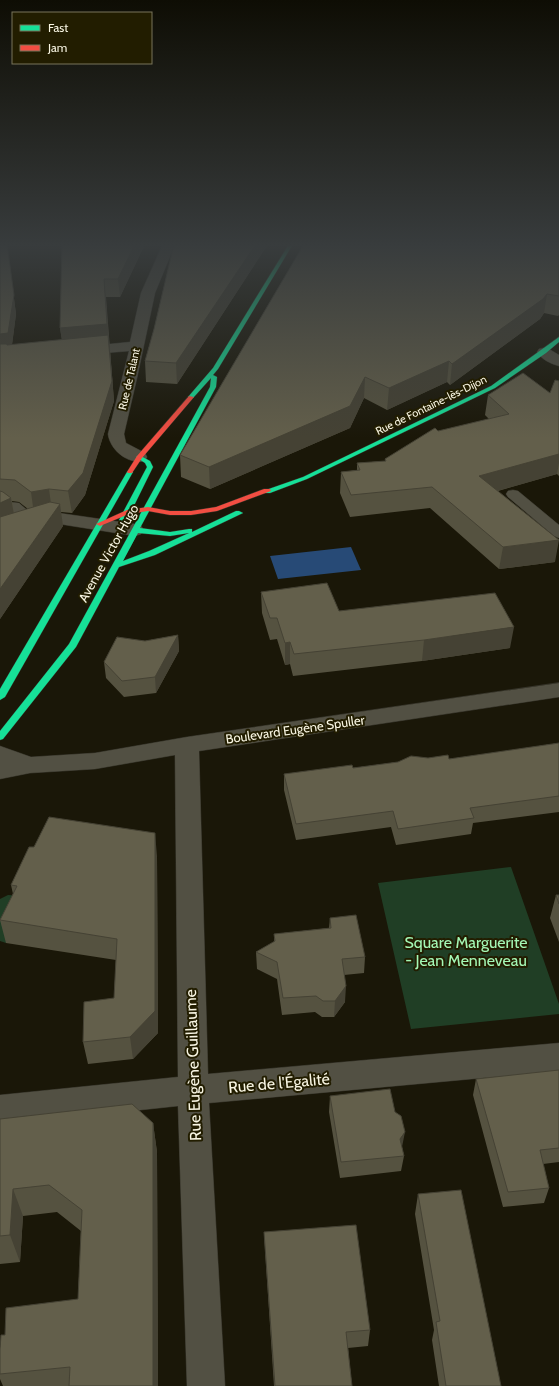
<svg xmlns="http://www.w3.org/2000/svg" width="559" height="1386" font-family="Cabin,sans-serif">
	<rect width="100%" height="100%" fill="#1a1708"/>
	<!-- green -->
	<path fill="#203e25" d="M511 867 559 1004V1014L411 1029 378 883Z
		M8 895 24 896 23 908 6 943 0 941V899Z"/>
	<!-- water -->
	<path fill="#274a76" d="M351 547 361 570 278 579 270 556Z"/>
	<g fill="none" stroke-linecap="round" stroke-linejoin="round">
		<defs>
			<path id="lane" d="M513 490 518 491 559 525V538L554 536 508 497 506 494 508 491Z"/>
			<path id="street" d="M163 244H175L155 293 137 378 124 434 126 443 145 453 147 457 145 461C128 465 110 450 108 434L129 351 80 355 75 354 73 351 75 348 80 347 130 342 141 293Z
				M544 348 549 349 559 355V366C551 364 541 359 537 352L539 349Z
				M0 501 19 503 34 516 52 512 135 524 141 526 144 530 141 534 135 536 53 523 0 540V528L18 521 8 512 0 511Z
				M559 683V697L199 751 208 1074 559 1043V1071L209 1103 225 1386H187L178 1106 0 1125V1095L178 1077 175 755 95 769 30 773 0 779V746L31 757 95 753 187 737Z"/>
			<path id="fast" d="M289 244H293L218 369 213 375 217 377 216 387 140 528 170 532 189 529H192V532L236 511H239L243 513 155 555 119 567 76 647 3 739 0 740V731L69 644 210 387 211 378 193 398 188 397 213 368ZM138 533 170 536 189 533 149 551 123 561Z
				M559 337V342L546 353 495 388 307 479 270 493H264L263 491 303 477 491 386Z
				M139 455 150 461 153 467 127 520 123 522H120L119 520 147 467 145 463 136 457Z
				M130 470 133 472 5 697 0 700V689L127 472Z"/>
			<path id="jam" d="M189 396 194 397 142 458 132 473H128L127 472 137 456Z
				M264 489H270L271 491 217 511 191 515H170L148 511 129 514 100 526 96 524 127 510 148 507 170 511H191L216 507Z"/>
		</defs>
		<!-- lane casing -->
		<use href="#lane" stroke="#353329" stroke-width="1"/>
		<!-- street casing -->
		<use href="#street" stroke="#353329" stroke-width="1"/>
		<!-- fast casing -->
		<use href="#fast" stroke="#353329" stroke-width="1"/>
		<!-- jam casing -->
		<use href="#jam" stroke="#353329" stroke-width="1"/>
		<!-- lane -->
		<use href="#lane" fill="#525043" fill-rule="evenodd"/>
		<!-- street -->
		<use href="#street" fill="#525043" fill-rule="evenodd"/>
		<!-- fast -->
		<use href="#fast" fill="#16e098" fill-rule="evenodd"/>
		<!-- jam -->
		<use href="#jam" fill="#f24e42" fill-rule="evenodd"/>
	</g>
	<!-- wall -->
	<path fill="#555240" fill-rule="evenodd" d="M0 244H7L16 314 12 345 62 340 60 328 62 244H145L120 297H106L114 401 85 495 72 513 61 512 63 526 0 619ZM12 501 19 502 28 509 14 513Z
		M174 244H268L177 384 146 382 145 361 154 329Z
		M559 244V315L558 316 544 313 540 319 450 385 447 382 387 410 364 398 350 428 210 489 181 477 180 455Z
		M559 381V476L557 474 498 491 555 562 499 569 430 508 350 517 340 493 341 472 357 470V463L385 461V459L438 431 489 419 485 415 488 395 550 393Z
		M261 592 339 611 510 648 422 661 293 676 290 664 285 665 277 639 270 640 262 613Z
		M178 635 179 651 156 693 124 697 106 678 104 662 145 641Z
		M559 743V812L473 823 471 834 396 845 391 827 296 840 284 790V774L353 768 428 758 449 759Z
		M157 856 158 1033 133 1059 88 1064 83 1042 114 998 116 960 6 943 0 920 13 894 11 885Z
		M556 895H559V942L550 918Z
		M330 918 365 957 364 973 344 975 345 1002 334 1017H322L315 1012 282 1015 277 979 257 969 256 952 274 942V934L329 928Z
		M559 1070V1162L543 1164 549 1188 544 1203 503 1207 473 1095 476 1079Z
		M330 1096 402 1147 404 1156 401 1171 340 1178 329 1112Z
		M0 1119 153 1123 157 1152 158 1386H3L0 1379V1349L5 1335 78 1299 81 1231 57 1212 23 1216 20 1262 0 1264Z
		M418 1194 501 1386H439L432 1340 434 1330 415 1214Z
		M264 1232 370 1330 368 1346 348 1348 352 1386H274L265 1250Z"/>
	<!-- shaded-wall -->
	<path fill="#454234" d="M7 244 16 314 11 352 0 354V334Z
		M135 244H145L120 297 118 279Z
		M256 244H268L177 384 176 363Z
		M104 279 114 401 85 495 72 513 68 491 63 347 60 328Z
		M547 294 544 313 540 319 450 385 452 364Z
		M449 361 447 382 387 410 389 388Z
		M365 377 364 398 350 428 210 489 209 467Z
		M559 454V463L557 474 476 497 479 476Z
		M49 489 52 511 34 514 31 492Z
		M11 498 15 520 0 527V503Z
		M60 504 63 526 0 619V589Z
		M559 540 555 562 499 569 503 547Z
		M514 627 510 648 422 661 424 640Z
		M178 635 179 651 156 693 155 677Z
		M290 642V664L285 665V643Z
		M155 833 157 856 158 1033 133 1059 130 1037Z
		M346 986 345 1002 334 1017 335 1001Z
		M153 1123 157 1152 158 1386H153Z
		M405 1132 402 1147 398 1154 400 1139Z
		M13 1189 23 1216 20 1262 10 1235Z"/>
	<!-- building -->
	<path fill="#635f4b" stroke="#454234" d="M0 244H7L14 295 8 333 0 334Z
		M62 244H135L118 279H104L107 324 60 328Z
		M174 244H256L176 363 145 361 154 329Z
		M304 244H559V296L547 294 543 299 452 364 449 361 389 388 365 377 350 406 209 467 180 455Z
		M108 335 112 381 83 473 68 491 49 489 31 492 15 480 0 479V344H7V345Z
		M523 373 550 393 555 380 559 381V454L479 476 559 540 503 547 432 487 351 495 341 472 360 470 357 463 386 461 385 459 435 428 438 431 509 414 488 395Z
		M0 491 3 492 11 498 0 503Z
		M50 502 60 504 0 589V517Z
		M327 583 339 611 495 593 514 627 424 640 294 654 290 642 285 643 277 618H270L261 592Z
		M178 635 155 677 122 681 104 662 117 637 145 641Z
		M559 743V796L470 808 474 818 398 829 393 811 296 824 284 774 352 765 353 768 398 762 411 756 428 758 448 755 449 759Z
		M49 817 155 833V1011L130 1037 83 1042 84 1002 114 998 117 939 0 920 17 886 11 885 29 847H34Z
		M556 895H559V904Z
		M356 915 365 957 342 959 346 986 335 1001H323L316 996 283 998 277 962 256 952 275 941 274 934 331 928 330 918Z
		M559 1070V1148L540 1150 549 1188 508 1192 476 1079Z
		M390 1089 395 1112 401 1116 405 1132 400 1139 404 1156 341 1162 330 1096Z
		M132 1104 153 1123V1386H69L70 1367 0 1374V1349L1 1335H5L6 1308 78 1299 82 1210 49 1185 13 1189 10 1235 0 1236V1119Z
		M461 1190 501 1386H446L436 1322 440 1321 418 1194Z
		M356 1225 370 1330 346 1332 352 1386H275L264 1232Z"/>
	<!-- sky -->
	<linearGradient id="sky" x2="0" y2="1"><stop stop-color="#0e0d04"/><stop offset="0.56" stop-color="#383c3d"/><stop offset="1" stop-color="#383c3d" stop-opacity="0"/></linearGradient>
	<rect width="559" height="438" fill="url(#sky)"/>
	<g text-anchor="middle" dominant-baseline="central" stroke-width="4" stroke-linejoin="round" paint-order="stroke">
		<!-- far-street labels -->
		<g font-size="11" fill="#f9f6e3" stroke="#221d00">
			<text transform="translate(129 379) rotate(-77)">Rue de Talant</text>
			<text transform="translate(431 405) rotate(-26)">Rue de Fontaine-lès-Dijon</text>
		</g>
		<!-- street labels -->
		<g font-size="13" fill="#f9f6e3" stroke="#221d00">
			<text transform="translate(108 553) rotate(-61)">Avenue Victor Hugo</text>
			<text transform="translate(295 729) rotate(-8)">Boulevard Eugène Spuller</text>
		</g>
		<!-- near-park labels -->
		<g font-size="16" fill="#a4f8b5" stroke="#221d00">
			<text x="466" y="942">Square Marguerite<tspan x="466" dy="18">- Jean Menneveau</tspan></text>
		</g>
		<!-- near-street labels -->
		<g font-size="16" fill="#f9f6e3" stroke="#221d00">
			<text transform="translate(193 1065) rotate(-92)">Rue Eugène Guillaume</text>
			<text transform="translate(279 1083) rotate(-5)">Rue de l'Égalité</text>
		</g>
	</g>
	<!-- legend -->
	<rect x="12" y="12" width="140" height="52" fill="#221d00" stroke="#78745b"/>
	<rect x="20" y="25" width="20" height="6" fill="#16e098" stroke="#78745b"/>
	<text x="48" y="32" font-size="12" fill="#f9f6e3">Fast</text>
	<rect x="20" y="45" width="20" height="6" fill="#f24e42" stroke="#78745b"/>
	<text x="48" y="52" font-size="12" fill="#f9f6e3">Jam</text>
</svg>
